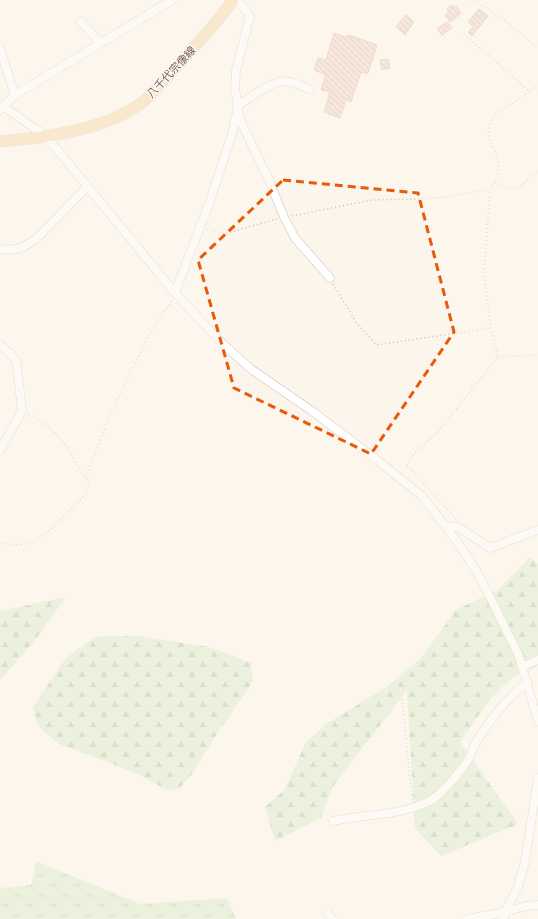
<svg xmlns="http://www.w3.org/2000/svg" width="538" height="919" font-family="'PT Sans Narrow','Noto Sans JP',sans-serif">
	<defs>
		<pattern id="grass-tufts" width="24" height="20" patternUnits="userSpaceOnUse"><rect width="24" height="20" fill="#d8eaca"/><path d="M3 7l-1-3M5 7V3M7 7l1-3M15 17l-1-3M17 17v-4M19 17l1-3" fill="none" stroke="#b4c1a6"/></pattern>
		<pattern id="forest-firs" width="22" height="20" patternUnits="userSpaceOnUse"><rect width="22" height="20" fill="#d8eaca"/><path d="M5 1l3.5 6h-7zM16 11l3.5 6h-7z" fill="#b4c1a6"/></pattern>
		<pattern id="building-back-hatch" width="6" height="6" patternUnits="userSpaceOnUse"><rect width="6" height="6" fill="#f1d4c4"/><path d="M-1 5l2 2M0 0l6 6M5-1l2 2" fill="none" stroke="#c8afa2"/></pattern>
	</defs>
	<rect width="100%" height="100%" fill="#fcf5ec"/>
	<!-- grass -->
	<path fill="url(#grass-tufts)" d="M36 861 140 904 227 898 236 919H0V888L31 885Z"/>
	<!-- forest -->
	<path fill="url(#forest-firs)" d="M530 557 538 564V665C530 671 519 673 511 679 490 696 475 721 460 742L518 824 441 856 415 828 407 690 331 789 321 818 275 841 265 807 285 789 306 742 328 723 388 686 421 658 456 610 499 589Z
		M66 597 32 644 0 680V611Z
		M137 636 209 647 251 663 253 681 213 740 191 775 179 789 167 790 136 773 59 744 38 726 33 707 66 658 95 637Z"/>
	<!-- building -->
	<path fill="url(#building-back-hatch)" stroke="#e3baa5" d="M452 5 454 7 456 6 461 13 450 22 445 15 449 12 447 9Z
		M479 9 488 16 472 36 468 33 473 26 468 22Z
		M406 15 414 22 405 35 396 27Z
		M447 22 452 28 442 35 437 29Z
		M334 33 345 37 349 35 377 45 368 73H365L361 72 351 102 346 100 340 118 324 112 330 92 321 90 326 75 314 70 318 58 326 60Z
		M388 59 390 68 382 70 380 60Z"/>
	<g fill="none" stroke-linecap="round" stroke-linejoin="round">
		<defs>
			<path id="minor" d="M81 22 101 43
				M0 49 15 95
				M237 106C249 99 271 81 285 81 293 82 301 86 309 89
				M4 107 46 136 175 293 223 344 251 369 312 411 377 460 422 496 456 540 477 572 491 599 519 656 538 721
				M0 109 15 95 172 0
				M238 110 242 124 268 178 284 217 295 238 330 278
				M0 249C16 251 25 248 38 237L88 186
				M175 293 211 198 232 134 238 108 235 89 236 71 250 16 237 0
				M0 345 11 354 16 361 18 374 22 411 0 450
				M446 527H458L490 548 538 530
				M522 667 538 660
				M333 821C364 814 398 816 428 802 440 797 462 770 469 758 472 754 472 749 475 744 489 721 505 699 527 682
				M328 913 332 919
				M468 919 500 913 526 906 538 905
				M504 919 506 910 518 887 525 861 538 778"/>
			<path id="major" d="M0 141C11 141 22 139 33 138 69 133 109 126 140 104 158 90 173 71 188 54 204 36 220 19 233 0"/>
		</defs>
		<!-- minor casing -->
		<use href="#minor" stroke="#cfbdb1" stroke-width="9"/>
		<!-- major casing -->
		<use href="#major" stroke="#d9d1ce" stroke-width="12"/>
		<!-- path -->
		<path stroke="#d6b7a7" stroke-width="1.5" stroke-dasharray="1 3" stroke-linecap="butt" d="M470 0C496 11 516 30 538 48
			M464 34 530 92
			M494 183C502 186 510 190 519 187L538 171
			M292 216 372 200 420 199 448 197 490 189
			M207 229 224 234 277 219
			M333 284 356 322 376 345 491 328
			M498 357 538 355
			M28 414C43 422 56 432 66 446 73 456 78 468 86 478L110 415 148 337 172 300
			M456 519 407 465 416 451 436 434 498 357 491 328 484 273 490 189C495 181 500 172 498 162 495 145 482 136 493 116L538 86
			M0 543C8 544 17 546 25 544 46 539 71 509 86 494L89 486 86 478
			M402 699 412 800"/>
		<!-- minor -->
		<use href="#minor" stroke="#fff" stroke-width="8"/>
		<!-- major -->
		<use href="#major" stroke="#f7d7a8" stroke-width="11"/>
	</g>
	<!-- marked area -->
	<path d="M0 0H538V919H0ZM283 180 418 193 454 332 371 454 234 388 198 260Z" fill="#fcf5ec" fill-opacity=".55" fill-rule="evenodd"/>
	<path fill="none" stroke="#e8590c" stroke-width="3" stroke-dasharray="8 5" stroke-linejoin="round" d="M283 180 418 193 454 332 371 454 234 388 198 260Z"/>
	<g text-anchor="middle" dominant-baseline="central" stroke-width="3" stroke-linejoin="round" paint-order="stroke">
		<!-- street labels -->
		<g font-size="11" fill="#775c4f" stroke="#fef9f3">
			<text transform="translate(171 72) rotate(-47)">八千代宗像線</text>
		</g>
	</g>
</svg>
